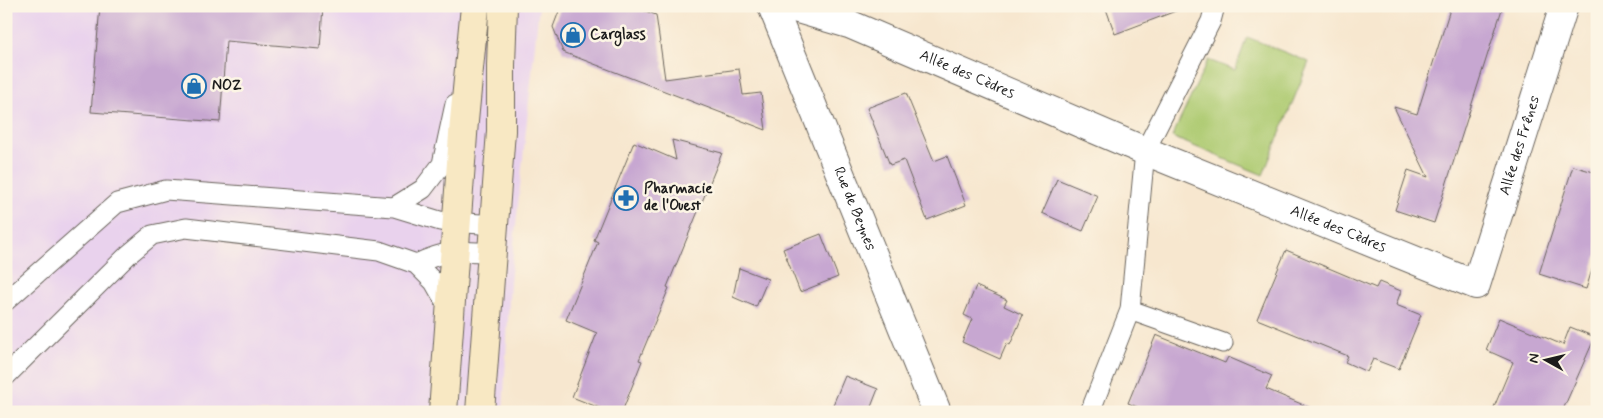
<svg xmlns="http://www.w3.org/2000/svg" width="1603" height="418" font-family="Mynerve,sans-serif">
	<rect width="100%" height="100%" fill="#fcf5e5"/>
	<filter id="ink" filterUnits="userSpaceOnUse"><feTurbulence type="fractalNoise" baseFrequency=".02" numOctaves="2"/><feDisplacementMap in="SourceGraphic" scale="10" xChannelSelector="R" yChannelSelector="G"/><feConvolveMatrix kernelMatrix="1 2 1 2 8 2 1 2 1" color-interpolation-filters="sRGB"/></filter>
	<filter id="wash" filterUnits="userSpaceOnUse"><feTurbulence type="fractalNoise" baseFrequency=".0096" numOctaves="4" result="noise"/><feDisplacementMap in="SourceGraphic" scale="20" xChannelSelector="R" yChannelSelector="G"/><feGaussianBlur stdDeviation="1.12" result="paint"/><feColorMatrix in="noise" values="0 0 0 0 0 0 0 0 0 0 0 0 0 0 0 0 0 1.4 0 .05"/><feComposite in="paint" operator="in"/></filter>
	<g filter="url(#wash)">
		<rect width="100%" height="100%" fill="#f7e7cf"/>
		<!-- built -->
		<path fill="#e9d2ed" d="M6 6H539L510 282 503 412H6Z"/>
		<!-- green -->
		<path fill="#aecb72" stroke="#657447" d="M1247 37 1309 62 1263 175 1172 137 1208 60 1235 70Z"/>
		<g id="blocks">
			<!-- building -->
			<path fill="#c7a7d1" d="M100 6H323L320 49 226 41 220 122 91 112Z
				M561 6H632L656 15 665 79 739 69 743 95 761 93 766 130 563 52 553 27Z
				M1105 6H1181V9L1115 34Z
				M1451 6H1503L1434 223 1395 210 1408 170 1428 177 1394 107 1417 114Z
				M906 93 934 161 947 156 966 205 927 220 904 160 890 165 867 108Z
				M672 140 722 153 667 287 669 288 639 360 642 361 622 412H610L572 397 597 333 566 320 598 242 594 240 634 142 676 160Z
				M1573 166 1597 173V254L1586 289 1539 274Z
				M1057 179 1098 196 1083 231 1042 213Z
				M821 234 838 277 800 292 783 249Z
				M1286 250 1376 288 1379 282 1401 291 1396 305 1421 315 1399 369 1373 359 1367 372 1345 362 1348 356 1257 319Z
				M739 268 768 279 756 307 733 297Z
				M976 286 1007 300 1004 306 1023 315 1010 345 1007 343 1000 359 962 342 972 319 964 315Z
				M1499 318 1563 345 1570 327 1595 337 1562 412H1492L1513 362 1486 350Z
				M1156 335 1225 363 1228 357 1272 376 1266 389 1320 412H1149L1128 403Z
				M845 376 878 389 869 412H830Z"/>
		</g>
	</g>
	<g filter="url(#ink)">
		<use href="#blocks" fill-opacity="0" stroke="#69635b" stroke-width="1"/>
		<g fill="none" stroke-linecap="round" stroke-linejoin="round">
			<defs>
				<path id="lane" d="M394 207 423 189 442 164 455 104
					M416 264C446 250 459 250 492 253
					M6 301 117 203 166 190 394 207 440 221 494 225
					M1130 310 1223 343
					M6 376 128 255 152 235 186 228 379 251 416 264 434 282 450 310
					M1090 412 1130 310 1145 151 1211 21 1215 6"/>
				<g id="street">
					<path id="s1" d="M772 6 937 412"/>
					<path id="s2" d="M788 6 849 24 1145 151 1476 285 1564 6"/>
				</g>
				<path id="secondary" d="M443 412 464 121 475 6
					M480 412 501 131V65L503 6"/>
			</defs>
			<!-- lane casing -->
			<use href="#lane" stroke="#69635b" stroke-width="21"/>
			<!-- street casing -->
			<use href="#street" stroke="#69635b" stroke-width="30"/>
			<!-- secondary casing -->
			<use href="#secondary" stroke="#69635b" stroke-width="30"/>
			<!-- lane -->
			<use href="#lane" stroke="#fff" stroke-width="19"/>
			<!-- street -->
			<use href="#street" stroke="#fff" stroke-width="28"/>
			<!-- secondary -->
			<use href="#secondary" stroke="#f8e8c3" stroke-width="28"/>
		</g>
	</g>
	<!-- icons -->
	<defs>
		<symbol id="shop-ring" viewBox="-11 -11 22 22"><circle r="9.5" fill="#fcf5e5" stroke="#1f6fb2" stroke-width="1.5"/><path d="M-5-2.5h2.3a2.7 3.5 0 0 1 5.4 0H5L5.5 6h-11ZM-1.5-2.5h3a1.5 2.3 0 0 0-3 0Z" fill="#1f6fb2"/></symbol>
		<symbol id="pharmacy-ring" viewBox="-11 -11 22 22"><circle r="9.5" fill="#fcf5e5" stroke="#1f6fb2" stroke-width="1.5"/><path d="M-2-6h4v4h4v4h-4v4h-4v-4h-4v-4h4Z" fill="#1f6fb2"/></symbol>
	</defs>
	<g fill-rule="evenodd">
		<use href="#shop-ring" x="559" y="21" width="28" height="28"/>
		<use href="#shop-ring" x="180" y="72" width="28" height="28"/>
		<use href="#pharmacy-ring" x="612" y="184" width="28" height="28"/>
	</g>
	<g text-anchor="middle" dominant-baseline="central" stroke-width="5" stroke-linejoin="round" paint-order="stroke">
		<!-- poi labels -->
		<g font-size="15" font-weight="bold" fill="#1c1c1c" stroke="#fcf5e5" text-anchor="start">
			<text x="590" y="35">Carglass</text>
			<text x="212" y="86">NOZ</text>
			<text x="644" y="189">Pharmacie<tspan x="644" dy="17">de l'Ouest</tspan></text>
		</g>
		<!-- street labels -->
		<g font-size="15" fill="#1c1c1c" stroke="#fcf5e5">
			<text stroke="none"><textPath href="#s2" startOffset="192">Allée des Cèdres</textPath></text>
			<text stroke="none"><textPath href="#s2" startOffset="889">Allée des Frênes</textPath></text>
			<text stroke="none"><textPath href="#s1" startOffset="219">Rue de Beynes</textPath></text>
			<text stroke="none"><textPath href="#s2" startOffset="594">Allée des Cèdres</textPath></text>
		</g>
	</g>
	<!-- margin -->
	<rect width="1603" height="418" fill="none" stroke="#fcf5e5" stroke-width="25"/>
	<!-- north arrow -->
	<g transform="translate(1546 360) rotate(278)" stroke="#fcf5e5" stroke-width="4" paint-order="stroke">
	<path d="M0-4L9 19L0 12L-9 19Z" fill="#1c1c1c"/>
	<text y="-8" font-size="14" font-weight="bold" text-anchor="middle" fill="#1c1c1c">N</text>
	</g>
</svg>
